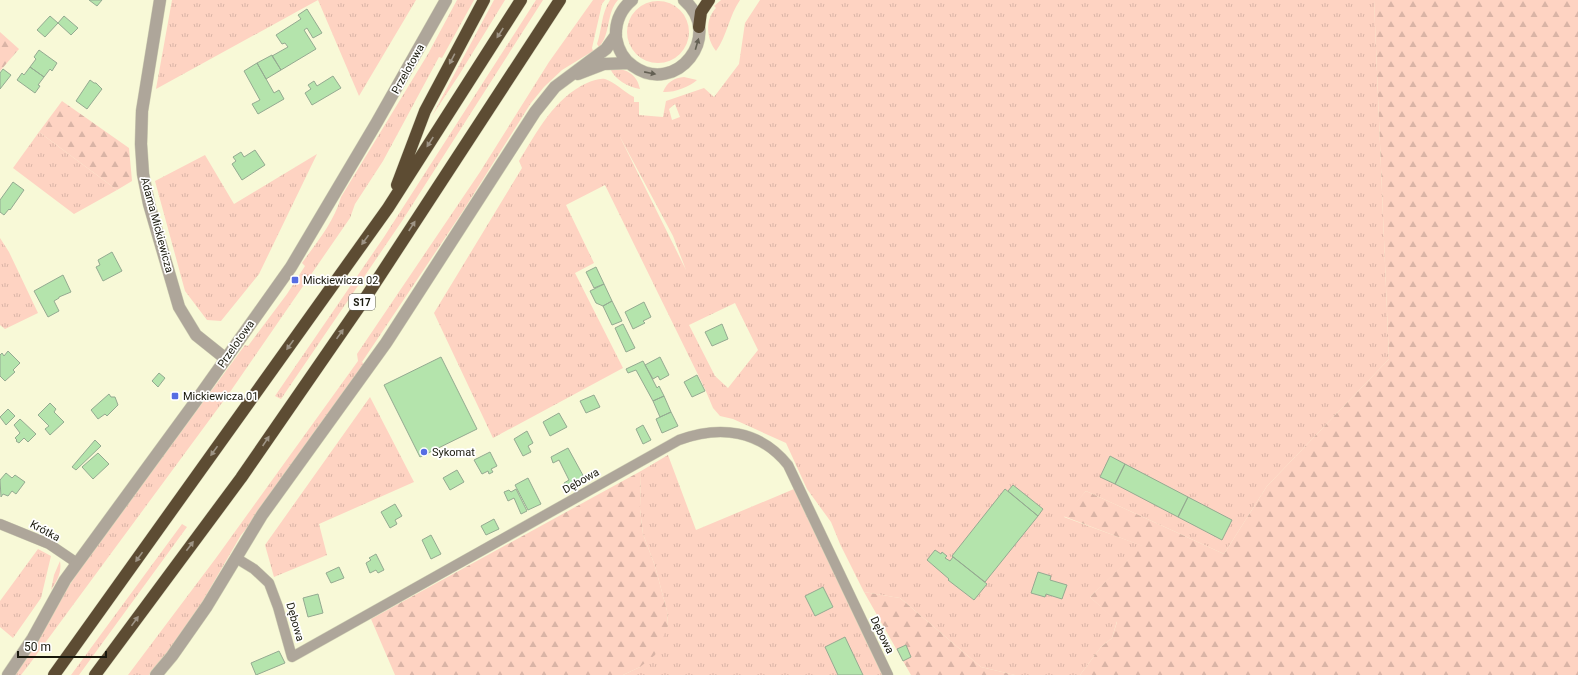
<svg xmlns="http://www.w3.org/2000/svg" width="1578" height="675" font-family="Roboto,sans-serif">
	<defs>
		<pattern id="grass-tufts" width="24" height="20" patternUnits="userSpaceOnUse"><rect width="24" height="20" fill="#fed3c2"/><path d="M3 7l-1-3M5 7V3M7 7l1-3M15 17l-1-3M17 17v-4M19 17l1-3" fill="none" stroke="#d9b4a6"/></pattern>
		<pattern id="forest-firs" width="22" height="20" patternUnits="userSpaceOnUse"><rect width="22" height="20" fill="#fed3c2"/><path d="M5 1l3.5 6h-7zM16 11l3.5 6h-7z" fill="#d9b4a6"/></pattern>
	</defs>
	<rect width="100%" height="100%" fill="#f8f9d7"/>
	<!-- grass -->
	<path fill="url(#grass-tufts)" fill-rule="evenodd" d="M172 0H416L359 96 318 0 156 89Z
		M457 0H474L442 58 439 57 383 161 355 204 350 218 230 392 31 662 21 675H15L35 645 59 601 80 569 245 345 248 346 287 294 305 266 302 263C317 242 334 222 341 197L428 54Z
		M494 0H505L459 75 432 116Z
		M536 0H543L402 221 281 399 275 396 384 237Z
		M593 0H605L602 4 592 48 593 51 562 70 544 87 531 103 463 211 362 362 364 364 248 527 241 535 197 611 171 648 149 675H128L216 558 358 361 357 354 480 172 549 62Z
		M610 0H618C606 13 611 34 599 47L597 44C602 29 601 14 610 0Z
		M721 0H740C729 16 727 36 716 51 706 39 705 19 716 8L714 6Z
		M760 0H1374L1389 359 1267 486 1224 554 1086 491 1064 517 1143 546 1090 597 1117 621 1112 638 1101 647 1080 675H1015L981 667 900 598 864 592 840 544 831 522 807 489 786 443 733 419 720 416 713 408 705 389 605 185 566 205 594 263 575 273 623 368 493 438 434 313 522 168 519 161C537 132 554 98 587 83 592 81 599 78 605 79 615 82 624 92 634 97V102H639V115L663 117 666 101 704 88 714 97 739 64 745 23ZM675 104 680 117 672 120 669 109ZM619 135 673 236 686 270ZM735 303 758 350 728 388 715 376 689 325Z
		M627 32a31 31 0 1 1 62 0a31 31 0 1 1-62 0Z
		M610 68C624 68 637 73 640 89 628 87 614 79 610 68Z
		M684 77 697 80C689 87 673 93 663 92 667 82 674 78 684 77Z
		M39 132 117 190 74 214 13 168Z
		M317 154 259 274 221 321 207 320 185 291 155 181 205 155 234 204Z
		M0 238 9 252 38 313 5 329 0 325Z
		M370 397 414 482 319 524 327 555 274 577 265 545Z
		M668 455 696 530 794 489 883 675H623L640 667 668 626 667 611 655 566 643 534 640 509 641 471Z
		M182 524 187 527 79 675H71Z
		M38 549 51 556 41 598 13 638 0 627V601Z
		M60 561C62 572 57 581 51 590L54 575Z"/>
	<!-- forest -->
	<path fill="url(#forest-firs)" d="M1374 0H1578V675H1080L1101 647 1112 638 1117 622 1090 597 1142 546 1063 516 1086 491 1224 554 1267 486 1389 359Z
		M0 32 19 49 0 71Z
		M62 101 129 148 132 181 117 190 39 132Z
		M641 471 640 509 643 534 655 566 667 611 668 626 655 655 640 667 623 675H395L371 619Z
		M864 592 900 598 981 667 1015 675H911Z"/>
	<!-- building -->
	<path fill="#b4e4ac" stroke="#94aa91" d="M89 0H102L97 6Z
		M307 9 322 33 313 38 307 28 304 30 316 49 281 70 272 56 288 47 285 43 282 44 276 35 301 19 298 15Z
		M50 16 58 23 45 37 37 30Z
		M64 16 78 28 71 35 58 23Z
		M39 50 57 63 52 71 50 69 44 77 30 67 36 59 34 57Z
		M272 55 281 70 266 79 257 63Z
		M257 63 274 93 279 90 284 99 258 114 252 104 260 100 244 71Z
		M30 67 44 77 38 85 40 86 35 93 17 80 22 73 24 75Z
		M3 69 11 75 0 89V73Z
		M333 76 341 88 312 105 305 93 311 89 308 85 314 81 317 86Z
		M90 80 94 83H96L102 89 87 109 76 101Z
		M255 150 265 165 242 180 232 164 236 161 233 157 241 152 244 157Z
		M13 182 24 190 10 210 9 209 4 215 0 212V200Z
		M112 252 122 271 103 281 96 267 100 265 98 260Z
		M596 267 604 284 594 288 586 272Z
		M63 275 71 292 59 297V298L54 301 59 311 48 317 34 291Z
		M604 284 612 301 603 306 596 303 590 291Z
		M612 301 622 321 612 325 603 306Z
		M644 302 651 317 643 321 645 323 633 329 625 312Z
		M623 324 635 348 626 352 615 328Z
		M722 324 728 339 712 346 705 332Z
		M8 351 20 363 13 370 15 372 5 381 0 376V355L2 353 4 356Z
		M441 357 477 429 420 457 384 385Z
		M660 357 669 375 660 380 658 376 653 379 645 365Z
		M643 361 657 388 659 386 664 396 653 401 636 370 628 373 626 369Z
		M159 373 165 378 158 387 152 381Z
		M697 375 705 391 692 397 684 382Z
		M109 394 111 397H115L118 405 107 416 105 414 98 419 91 410Z
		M594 395 600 407 586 413 580 401Z
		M664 396 671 412 660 417 653 401Z
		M50 403 56 409 54 412 64 422 50 435 45 429 49 426 38 415Z
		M8 409 15 416 6 425 0 417Z
		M671 412 678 426 662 433 656 419Z
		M559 413 567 427 550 436 543 422Z
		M20 419 36 434 28 442 24 438 19 443 16 441 17 440 15 438 20 433 14 425Z
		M643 425 651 440 643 444 636 429Z
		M527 431 533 443 528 446 531 452 523 456 514 439Z
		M95 440 101 446 76 470 72 467Z
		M568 448 585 479 566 489 564 483 569 480 559 460 553 463 551 457Z
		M490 452 497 466 491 469 493 472 489 474 488 471 482 474 474 460Z
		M98 453 109 464 93 479 82 467Z
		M1110 456 1125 464 1115 484 1100 477Z
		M1125 464 1188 497 1178 517 1115 484Z
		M457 470 464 482 450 490 443 478Z
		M6 473 12 478 15 475 25 482 16 494 12 491 8 496 3 494 1 497 0 480Z
		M528 478 541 504 528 510 515 485Z
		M1013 485 1043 509 1038 516 1008 491Z
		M516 489 527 511 521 514 514 498 508 501 504 492 509 490 511 492Z
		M1005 489 1038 516 985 582 952 556Z
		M1188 497 1232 520 1222 540 1178 517Z
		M395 504 402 516 395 520 397 524 390 528 381 512Z
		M494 519 499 529 486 535 481 526Z
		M431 535 441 554 431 559 422 540Z
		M935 550 941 554 942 552 947 556 945 558 950 561 953 557 987 584 974 600 948 580 949 579 927 560Z
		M376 554 384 570 378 573 376 570 370 573 366 563 371 560 369 558Z
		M339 567 344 578 331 583 326 573Z
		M1038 572 1051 576 1050 580 1067 585 1062 599 1046 594 1045 597 1031 593Z
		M823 587 833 607 815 616 805 596Z
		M318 594 323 613 308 617 303 598Z
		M845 637 863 675H838L825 647Z
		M906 645 911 657 903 661 897 649Z
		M279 651 285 663 256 675 251 663Z"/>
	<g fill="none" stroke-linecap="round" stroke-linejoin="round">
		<defs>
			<path id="minor" d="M0 524 49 544 77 563
				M236 558 254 569 269 583 278 607 292 657 679 440C720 425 760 430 788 465L888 675"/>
			<path id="tertiary" d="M160 0 142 111 141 144 143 174 149 204 179 307 196 335 226 359
				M632 0C620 10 615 23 616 38 618 49 624 60 633 66 676 97 725 35 684 0
				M578 74 604 64 629 63
				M8 675 33 638 65 580 193 405 291 267 377 122 446 0
				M156 675 172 656 207 606 262 515 386 343 535 112 555 87 606 49 616 35"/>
			<path id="motorway" d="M699 27 701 12 709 0
				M397 185 425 111 484 0
				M54 675 388 208 521 0
				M95 675 241 478 366 297 560 0"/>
		</defs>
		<!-- minor casing -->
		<use href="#minor" stroke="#d4d5b7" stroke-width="11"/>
		<!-- tertiary casing -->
		<use href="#tertiary" stroke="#d4d5b7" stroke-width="13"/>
		<!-- motorway casing -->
		<use href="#motorway" stroke="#d4d5b7" stroke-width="13"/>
		<!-- minor -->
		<use href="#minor" stroke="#aea69a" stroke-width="10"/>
		<!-- tertiary -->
		<use href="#tertiary" stroke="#aea69a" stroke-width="12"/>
		<!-- motorway -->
		<use href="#motorway" stroke="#5d4c33" stroke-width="12"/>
	</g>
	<!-- one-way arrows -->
	<defs><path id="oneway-solid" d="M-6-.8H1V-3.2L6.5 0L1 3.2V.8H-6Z"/></defs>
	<g fill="#9e9485">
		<use href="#oneway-solid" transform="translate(500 33) rotate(123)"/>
		<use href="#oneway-solid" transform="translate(452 59) rotate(118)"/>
		<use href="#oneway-solid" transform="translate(430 142) rotate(123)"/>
		<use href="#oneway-solid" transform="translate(412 226) rotate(-57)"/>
		<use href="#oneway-solid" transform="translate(365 240) rotate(126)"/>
		<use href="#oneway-solid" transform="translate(340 334) rotate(-55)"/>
		<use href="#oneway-solid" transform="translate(290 345) rotate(126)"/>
		<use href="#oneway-solid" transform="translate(266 441) rotate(-56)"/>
		<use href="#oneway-solid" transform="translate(214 451) rotate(126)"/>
		<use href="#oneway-solid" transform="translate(190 546) rotate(-53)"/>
		<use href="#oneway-solid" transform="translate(139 557) rotate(126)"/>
		<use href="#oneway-solid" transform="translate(135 621) rotate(-54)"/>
	</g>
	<g fill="#635f53">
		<use href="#oneway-solid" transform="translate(697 44) rotate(-74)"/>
		<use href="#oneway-solid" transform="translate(650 73) rotate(11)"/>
	</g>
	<!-- markers -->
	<g fill="#566de3" stroke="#fff" stroke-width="1.5">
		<rect x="291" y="276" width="8" height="8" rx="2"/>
		<rect x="171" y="392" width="8" height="8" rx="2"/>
		<circle cx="424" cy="452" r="4"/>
	</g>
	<g text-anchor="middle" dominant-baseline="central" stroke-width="3.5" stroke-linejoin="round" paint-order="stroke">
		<!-- shield labels -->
		<rect fill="#fff" stroke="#5d5d55" stroke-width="1" x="349" y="294" width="26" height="16" rx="3"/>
		<g font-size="10" font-weight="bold" fill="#18180c">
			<text x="362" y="302">S17</text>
		</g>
		<!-- street labels -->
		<g font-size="11" fill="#18180c" stroke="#fff">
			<text transform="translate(408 69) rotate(-61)">Przelotowa</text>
			<text transform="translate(157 225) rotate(75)">Adama Mickiewicza</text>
			<text transform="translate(236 344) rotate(-55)">Przelotowa</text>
			<text transform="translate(581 481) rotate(-29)">Dębowa</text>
			<text transform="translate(45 531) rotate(28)">Krótka</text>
			<text transform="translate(295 622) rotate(74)">Dębowa</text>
			<text transform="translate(882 635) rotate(64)">Dębowa</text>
		</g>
		<!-- poi labels -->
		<g font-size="11" fill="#18180c" stroke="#fff" text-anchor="start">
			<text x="303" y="280">Mickiewicza 02</text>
			<text x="183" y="396">Mickiewicza 01</text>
			<text x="432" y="452">Sykomat</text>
		</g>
	</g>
	<!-- scale -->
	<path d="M18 651v6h88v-6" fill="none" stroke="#18180c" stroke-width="2"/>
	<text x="24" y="651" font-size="12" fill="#18180c" stroke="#ffffff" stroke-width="3" paint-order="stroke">50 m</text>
</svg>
